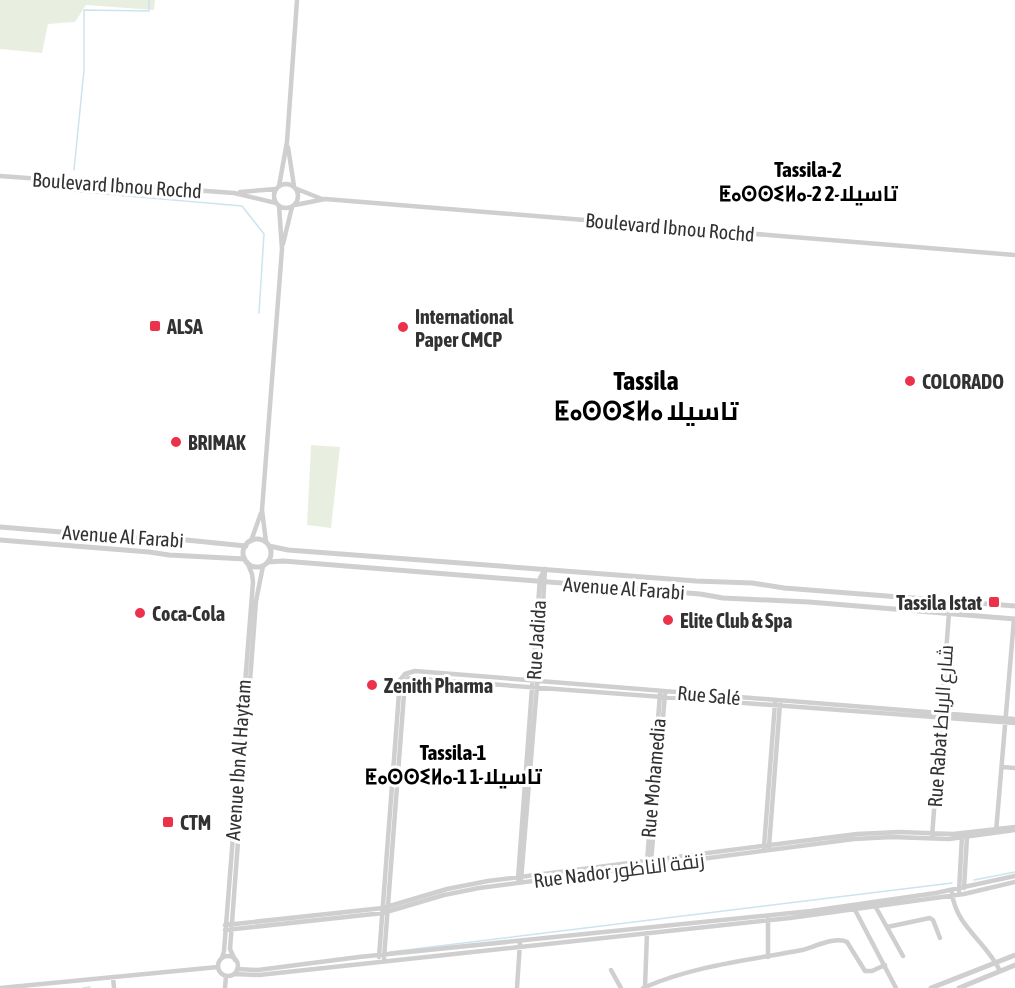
<svg xmlns="http://www.w3.org/2000/svg" width="1015" height="988" font-family="'Asap Condensed',Cairo,'Noto Sans Tifinagh',sans-serif">
	<rect width="100%" height="100%" fill="#fff"/>
	<!-- green -->
	<path fill="#e9efe0" d="M0 0H155L154 10 86 5 75 22 48 24 42 53 0 49Z
		M311 445 340 447 331 528 307 525Z"/>
	<g fill="none" stroke-linecap="round" stroke-linejoin="round">
		<!-- stream -->
		<path stroke="#cde4ef" stroke-width="1.5" d="M74 170 84 70V10L149 11V0
			M71 191 242 206 264 234 259 313
			M974 880 1015 872
			M390 952 952 883
			M83 988 90 987"/>
		<!-- minor -->
		<path stroke="#cfcfcf" stroke-width="4.5" d="M288 147 294 186
			M0 176 234 193 276 203
			M274 196a12 12 0 1 1 24 0a12 12 0 1 1-24 0Z
			M279 186 287 142 297 0
			M297 189 322 199
			M240 192 276 189
			M295 205 325 199 1015 255
			M283 244 292 207
			M251 541 261 513
			M266 542 262 510 282 249 279 206
			M405 674 415 671 1015 719
			M408 678 1015 723
			M1002 767 1015 768
			M996 832 1014 619
			M932 837 949 613
			M764 847 775 703
			M769 847 780 703
			M647 862 660 694
			M651 862 665 694
			M518 879 540 578 545 569
			M521 880 541 638 545 569
			M964 888 967 837
			M959 891 962 836
			M952 893C956 927 987 942 1000 971
			M874 904 903 956
			M854 908 896 988
			M225 925 383 908 447 889 488 881 857 834 899 832 953 834 1015 827
			M887 927 930 918 933 920 940 938
			M225 930 383 913 444 895 479 888 854 839 892 837 949 839 1015 830
			M218 966a10 10 0 1 1 20 0a10 10 0 1 1-20 0Z
			M379 957 400 680 405 674
			M768 957V917
			M222 958 224 951 253 582 252 574 247 562
			M384 958 405 681 408 678
			M235 960 230 949 256 601 263 566
			M237 969 258 970 359 957 811 911 936 893 1015 876
			M611 970 621 988
			M234 974 259 975 790 918 964 894 1015 882
			M113 977 114 988
			M645 987 647 933
			M0 988 218 967
			M225 988 226 976
			M517 988 520 943
			M643 988C693 966 749 960 802 950 814 947 836 936 847 942L865 971H872L885 965"/>
		<!-- tertiary -->
		<path stroke="#cfcfcf" stroke-width="5" d="M0 527 135 538H166L246 546
			M243 553a14 14 0 1 1 28 0a14 14 0 1 1-28 0Z
			M0 540 149 552 169 555 245 559
			M269 546 288 550 696 581 752 583 784 588 1015 606
			M268 562 283 561 700 594 723 598 809 602 1015 619
			M931 988 1015 955
			M959 988 1015 965"/>
	</g>
	<!-- markers -->
	<g fill="#ec314b" stroke="#fff" stroke-width="2">
		<rect x="149" y="320" width="12" height="12" rx="3"/>
		<circle cx="403" cy="327" r="6"/>
		<circle cx="910" cy="381" r="6"/>
		<circle cx="176" cy="442" r="6"/>
		<rect x="988" y="596" width="12" height="12" rx="3"/>
		<circle cx="140" cy="613" r="6"/>
		<circle cx="668" cy="620" r="6"/>
		<circle cx="372" cy="685" r="6"/>
		<rect x="162" y="816" width="12" height="12" rx="3"/>
	</g>
	<g text-anchor="middle" dominant-baseline="central" stroke-width="6" stroke-linejoin="round" paint-order="stroke">
		<!-- street labels -->
		<g font-size="20" fill="#323232" stroke="#fff">
			<text transform="translate(117 185) rotate(4)">Boulevard Ibnou Rochd</text>
			<text transform="translate(670 227) rotate(5)">Boulevard Ibnou Rochd</text>
			<text transform="translate(123 536) rotate(4)">Avenue Al Farabi</text>
			<text transform="translate(624 588) rotate(4)">Avenue Al Farabi</text>
			<text transform="translate(536 640) rotate(-86)">Rue Jadida</text>
			<text transform="translate(709 695) rotate(5)">Rue Salé</text>
			<text transform="translate(940 726) rotate(-86)">Rue Rabat شارع الرباط</text>
			<text transform="translate(238 760) rotate(-86)">Avenue Ibn Al Haytam</text>
			<text transform="translate(653 778) rotate(-85)">Rue Mohamedia</text>
			<text transform="translate(619 870) rotate(-7)">Rue Nador زنقة الناظور</text>
		</g>
		<!-- poi labels -->
		<g font-size="20" font-weight="bold" fill="#323232" stroke="#fff" text-anchor="start">
			<text x="415" y="316">International<tspan x="415" dy="23">Paper CMCP</tspan></text>
			<text x="167" y="326">ALSA</text>
			<text x="922" y="381">COLORADO</text>
			<text x="188" y="442">BRIMAK</text>
			<text x="982" y="602" text-anchor="end">Tassila Istat</text>
			<text x="152" y="613">Coca-Cola</text>
			<text x="680" y="620">Elite Club &amp; Spa</text>
			<text x="384" y="685">Zenith Pharma</text>
			<text x="180" y="822">CTM</text>
		</g>
		<!-- neighbourhood labels -->
		<g font-size="21" font-weight="bold" fill="#000" stroke="#fff">
			<text x="808" y="169">Tassila-2<tspan x="808" dy="24">ⵟⴰⵙⵙⵉⵍⴰ-2 2-تاسيلا</tspan></text>
			<text x="453" y="752">Tassila-1<tspan x="453" dy="24">ⵟⴰⵙⵙⵉⵍⴰ-1 1-تاسيلا</tspan></text>
		</g>
		<!-- district labels -->
		<g font-size="26" font-weight="bold" fill="#000" stroke="#fff">
			<text x="646" y="381">Tassila<tspan x="646" dy="30">ⵟⴰⵙⵙⵉⵍⴰ تاسيلا</tspan></text>
		</g>
	</g>
</svg>
